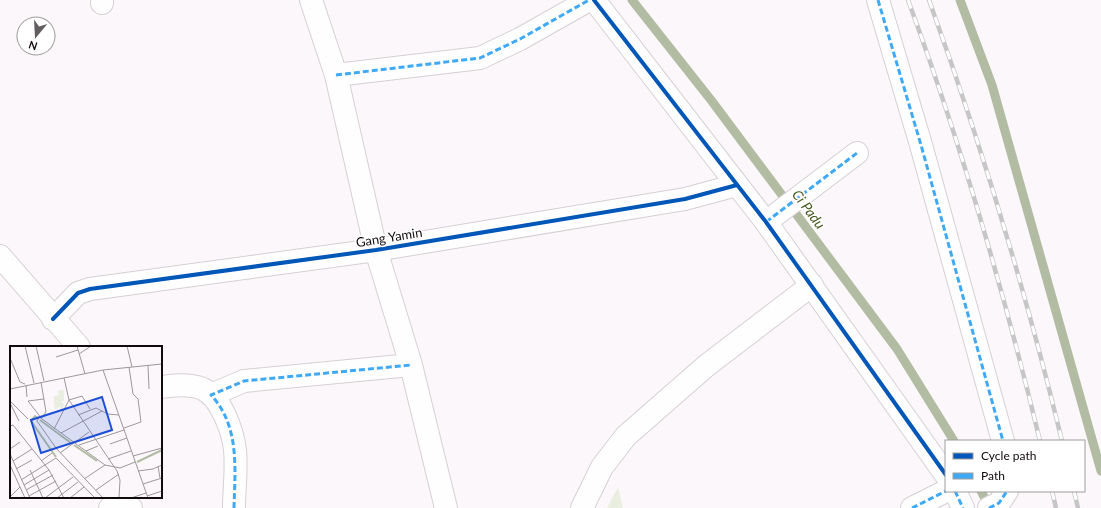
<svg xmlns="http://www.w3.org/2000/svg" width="1101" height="508" font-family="Lato,sans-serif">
	<rect width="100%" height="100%" fill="#fcf7fa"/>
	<!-- green -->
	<path fill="#eaeee0" d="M618 487 623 508H607Z"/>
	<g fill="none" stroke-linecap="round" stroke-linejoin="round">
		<!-- stream -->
		<path stroke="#b2bca2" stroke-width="9" d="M632 0 711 100 897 349 954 441
			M960 0 992 85 1101 471
			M981 491 990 508"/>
		<defs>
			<path id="minor" d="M102 0V3
				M311 0 336 75 376 250 411 365 446 508
				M594 0 766 222 946 475
				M878 0 921 145 1003 441
				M336 75 480 58 520 39 589 0
				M766 222 857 153
				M0 256 79 347
				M53 319 78 293 90 289 376 250 685 199 737 185
				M161 387C174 385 191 384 203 389 221 397 233 432 235 450 237 469 234 489 234 508
				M211 395 244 381 411 365
				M955 491 963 508
				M110 508 121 505 131 508
				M582 508 602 467 626 436 706 366 812 285
				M912 508 946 491
				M989 508 999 503 1007 491"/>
		</defs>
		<!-- minor casing -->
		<use href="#minor" stroke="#d6d0d4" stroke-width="24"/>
		<!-- minor -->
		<use href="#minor" stroke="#fffefe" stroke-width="22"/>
		<defs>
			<path id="rail" d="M908 0C961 144 1004 292 1040 441
				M929 0C981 144 1026 292 1062 441
				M1052 491 1056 508
				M1074 491 1078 508"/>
		</defs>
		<!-- rail casing -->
		<use href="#rail" stroke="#c7c6c7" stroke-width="4.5"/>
		<!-- rail -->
		<use href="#rail" stroke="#fff" stroke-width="3" stroke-dasharray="9" stroke-linecap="butt"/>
		<!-- quiet -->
		<path stroke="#3fa9f5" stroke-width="3" stroke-dasharray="6 3" stroke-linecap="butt" d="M878 0 921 145 1003 441
			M336 75 480 58 520 39 589 0
			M766 222 857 153
			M955 491 963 508
			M234 508C235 469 240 426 211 395L244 381 411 365
			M912 508 946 491
			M989 508 999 503 1007 491"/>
		<defs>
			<path id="cycleway" d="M594 0 766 222 946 475
				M53 319 78 293 90 289 376 250 685 199 737 185"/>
		</defs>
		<!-- cycleway casing -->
		<use href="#cycleway" stroke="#fff" stroke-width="6"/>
		<!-- cycleway -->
		<use href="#cycleway" stroke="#0057b8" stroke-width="4"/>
	</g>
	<g text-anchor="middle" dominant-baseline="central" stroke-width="3.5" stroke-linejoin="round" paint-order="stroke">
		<!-- street labels -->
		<g font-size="13" fill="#10090d" stroke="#fff">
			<text transform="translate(389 237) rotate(-9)">Gang Yamin</text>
		</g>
		<!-- water labels -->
		<g font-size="14" font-style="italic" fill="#485a20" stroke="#fff">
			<text transform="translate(809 209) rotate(53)">Ci Padu</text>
		</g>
	</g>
	<!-- overview -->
	<g transform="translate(10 346)">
		<rect width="152" height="152" fill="#fcf7fa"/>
		<path d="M51 44H54V55H51L54 58 52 66 50 61 45 63 44 58V50L49 49 47 45Z" fill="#eaeee0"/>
		<path fill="none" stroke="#b2bca2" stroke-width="2" d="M28 72 25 70 21 75 46 111M30 74 61 97M64 99 87 115M127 116 152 104"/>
		<path fill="none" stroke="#9e989b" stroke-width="1" d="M15 0 24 37M26 0 34 35M67 0 75 28M117 0 122 21M69 8 81 0M46 11 68 4M0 12 10 36 15 38M138 19 139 43M93 24 138 152M54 32 59 54 107 125 110 134 109 152M16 39 17 51M0 43 93 24 152 18M34 53 18 55 32 73 95 119 110 122 125 116M0 55 18 73M0 57 9 75M68 69 86 62 98 68 109 69M29 71 27 75 46 102 93 152M31 73 36 66 31 36M0 80 3 79 39 124 54 152M114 82 131 76 128 53 123 48 119 21M44 83 59 54 72 50 80 63M51 87 92 65M100 98 117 92M69 99 114 84M0 103 10 96M76 105 88 100M50 107 79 86M0 108 20 152M123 110 152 102M98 113 121 105M3 115 22 103M31 115 42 107M0 119 15 152M148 120 150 132M6 123 22 114M20 124 33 152M128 125 143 123 152 119M74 133 95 119M11 134 46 112 85 152M133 138 152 132M14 139 39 124M16 144 43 129M86 144 109 128M19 150 46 135M137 150 152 145M0 151 10 141M35 152 63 131M47 152 68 136M60 152 74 141M121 152 136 147"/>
		<path fill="#1d4ed8" fill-opacity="0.15" stroke="#1d4ed8" stroke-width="2" d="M92 51 102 84 31 107 21 74Z"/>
		<rect width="152" height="152" fill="none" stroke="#10090d" stroke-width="2"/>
	</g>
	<!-- legend -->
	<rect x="945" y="440" width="140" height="52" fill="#ffffff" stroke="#9f9d9e"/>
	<rect x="953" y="453" width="20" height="6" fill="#0057b8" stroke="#9f9d9e"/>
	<text x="981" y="460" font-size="12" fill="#10090d">Cycle path</text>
	<rect x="953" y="473" width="20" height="6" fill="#3fa9f5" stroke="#9f9d9e"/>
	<text x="981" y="480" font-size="12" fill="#10090d">Path</text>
	<!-- north arrow -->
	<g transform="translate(36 36) rotate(198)"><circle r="19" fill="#ffffff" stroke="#9f9d9e"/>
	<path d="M0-3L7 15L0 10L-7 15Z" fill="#635c60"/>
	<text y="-6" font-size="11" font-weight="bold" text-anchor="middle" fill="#10090d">N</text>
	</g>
</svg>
